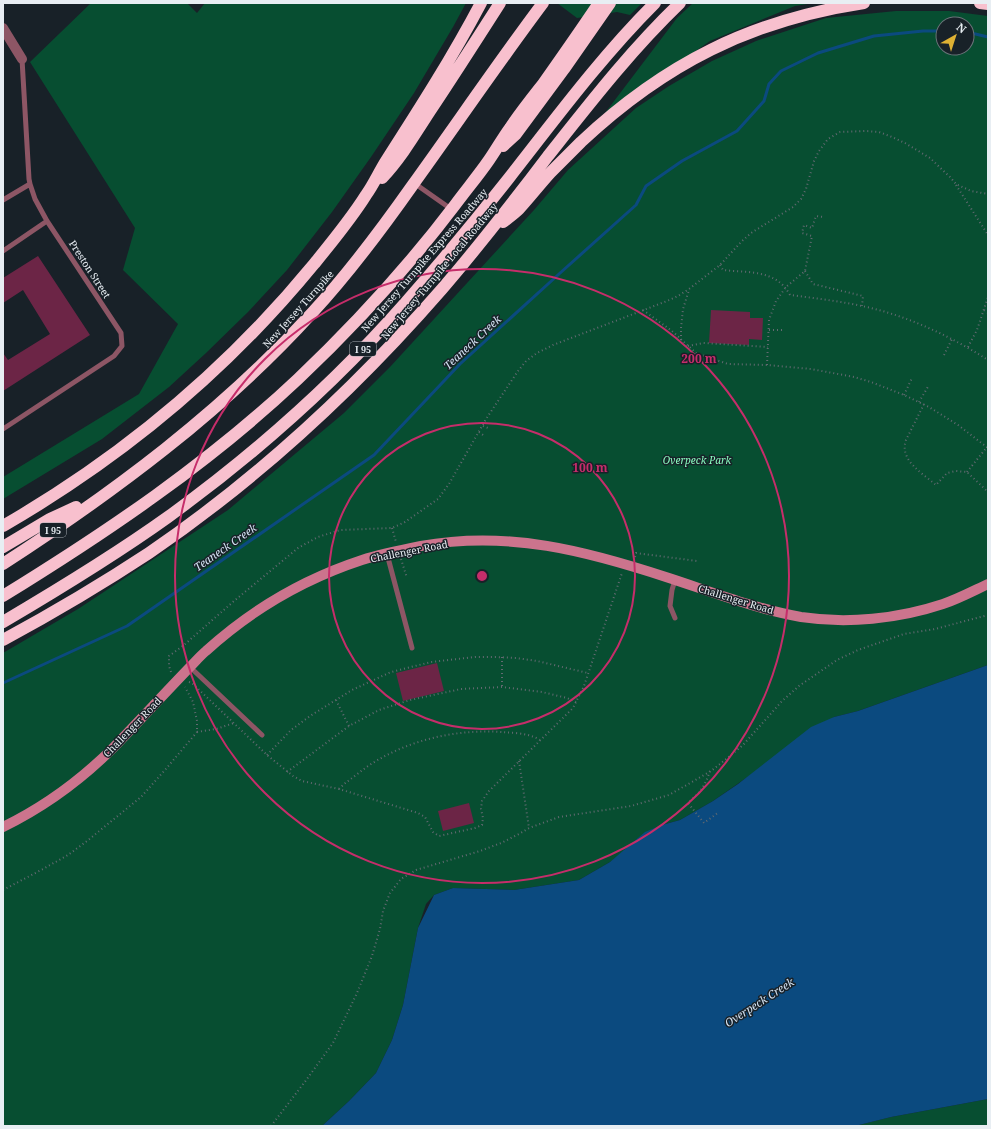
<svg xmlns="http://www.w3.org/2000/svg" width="991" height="1129" font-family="'Noto Serif',serif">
	<rect width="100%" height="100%" fill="#182128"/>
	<!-- green -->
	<path fill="#074e31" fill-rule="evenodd" d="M91 3H187L197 13 205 3H466L453 27 414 93 371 157 332 212 287 270 248 312 206 353 169 387 102 439 3 499V477L139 394 178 324 123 270 135 228 30 62Z
		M557 3H642L630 15 617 12 577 18Z
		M693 3H814L795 6 710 41 602 117 677 18Z
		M896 11H949L988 16V665L858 711 834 717 713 801 680 820 662 825 610 862 579 880 514 890 453 888 434 895 426 904 418 928 403 1005 392 1040 376 1073 349 1101 322 1126H3V653L78 609 228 510 344 413 390 367 534 210 568 170 636 108 669 86 712 61 756 41 826 18ZM943 24H967V48H943Z
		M988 1099V1126H855L891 1117Z"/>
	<!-- water -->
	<path fill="#0b4a7f" d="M988 665V1099L891 1117 855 1126H322L349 1101 376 1073 392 1040 403 1005 418 928 434 895 453 888 514 890 579 880 610 862 645 832 662 825 680 820 713 801 738 784 811 727 834 717 858 711Z"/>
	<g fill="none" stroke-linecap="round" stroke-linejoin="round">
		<!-- stream -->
		<path stroke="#0b4a7f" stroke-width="3" d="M967 32 988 37
			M3 683 127 626 374 455 460 364 559 274 636 205 646 186 682 161 737 131 764 101 769 84 781 71 818 53 874 36 923 31H943"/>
	</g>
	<!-- building -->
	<path fill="#6c2546" d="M38 256 90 335 3 391V353L8 360 50 334 23 290 3 303V278Z
		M711 310 750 312V318H763L762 340 749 339V345L709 343Z
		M437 663 444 691 403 701 396 673Z
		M469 803 474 823 443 831 438 811Z"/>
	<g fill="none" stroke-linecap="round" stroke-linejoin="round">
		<!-- path -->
		<path stroke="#626a71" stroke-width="2" stroke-dasharray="1 3" stroke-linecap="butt" d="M956 185 988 235
			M720 265 723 270C748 273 776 269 790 295 814 298 838 301 862 306 906 315 950 336 988 360
			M805 271 813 284 863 296 862 306
			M643 310 672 331 696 353 728 364 767 365 811 369 854 377 871 382 904 395 929 407 958 425 988 448
			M984 310 988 313
			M769 330H782
			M681 340V328L683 309 689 290
			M688 346 703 343 768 347
			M968 347 977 330 988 297
			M944 355 952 339
			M767 365 769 320 776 301 786 287 805 271 812 236 802 233 804 225 812 228 816 216 823 217
			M904 395 912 378
			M919 402 929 385
			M924 404 906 440C899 460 922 473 936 485L947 473 956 471 967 472 988 492
			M483 426 488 428
			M479 432 483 435
			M967 472 987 447
			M392 528 396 542
			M635 557 636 553 697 561
			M401 559 407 578
			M502 657V687
			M171 672 169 666V656L184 645 234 601 298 548 318 537 340 530 392 528 405 522 438 499 449 484 486 419 518 371 526 361 537 353 553 345 667 301 678 296 689 289 720 265 741 242 751 233 793 207 801 199 806 189 814 161 819 151 828 139 840 132 866 131 879 132 892 137 905 143 930 158 950 177 956 184 971 191 988 194
			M189 682 192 683 267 755 293 776 302 781 339 789 418 813 425 817 433 832 439 836 475 828 482 825 483 818 481 809 482 801 489 791 573 708 584 686 622 573
			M336 700 349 726
			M197 732 216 729 234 723
			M267 755 291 730 310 716 352 690 391 672 431 662 475 657H496L516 658 537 661 588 673
			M519 761 529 828
			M710 771C704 788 701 791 688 803L704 823 719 812
			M287 772 349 726 379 710 410 700 461 689 502 687 542 692 567 698 576 702
			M339 789 344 784C354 777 364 768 376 761 413 739 458 729 502 732 514 733 529 733 540 740
			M3 890 43 869 68 855 87 841 141 797 165 770 197 732V721L193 702 185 687
			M271 1126 304 1083 333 1043 357 993 372 956 380 929 383 911 390 893 401 879 416 870 480 851 501 843 519 834 529 828 559 817 631 806 669 795 711 771 725 760 743 745 782 701 799 686 837 660 858 650 904 634 935 629 988 615"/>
		<!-- lane -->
		<path stroke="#8d5665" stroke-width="5" d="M414 183 451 209
			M3 200 30 184
			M3 251 47 221
			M3 429 114 356 122 346 121 333 47 221 35 199 30 184 29 179 22 59
			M387 554 412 648
			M675 618 670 606 672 590 675 580
			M190 667 262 735"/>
		<!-- street -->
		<path stroke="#8d5665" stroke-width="10" d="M3 28 22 59"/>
		<!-- secondary -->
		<path stroke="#cc748d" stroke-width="10" d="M3 827C44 807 82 779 114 747 140 720 165 693 190 667 195 662 200 656 206 651 250 611 304 579 362 560 381 554 401 550 421 546 508 530 587 551 669 578 712 592 756 609 801 617 847 624 898 619 943 604 958 599 973 591 988 584"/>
		<!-- highway -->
		<path stroke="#f8c0ce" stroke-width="12" d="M980 3 988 4
			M503 146 516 134 564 69 610 3
			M382 178C401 158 415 134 430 111 454 75 477 39 500 3
			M503 222C508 218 514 214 519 209 530 197 540 184 551 172 561 162 571 152 581 142 664 64 751 20 864 3
			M3 526C121 458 227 370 314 264 332 242 351 219 366 195 374 184 379 172 386 161 420 108 452 58 481 3
			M3 547 50 519 76 507
			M3 564C114 492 222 412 312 313 348 274 381 230 412 186 456 125 498 63 543 3
			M3 596C107 532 209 463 298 379 355 325 408 267 455 205 466 190 478 176 489 160 496 150 502 139 510 128 520 113 532 98 543 84 562 57 581 30 599 3
			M3 622C59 589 115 555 168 517 255 454 336 382 407 301 442 261 476 220 509 178 556 118 601 57 655 3
			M3 640C53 613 102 584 149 553 259 478 355 389 442 289 479 246 514 201 548 156 590 103 631 50 680 3"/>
	</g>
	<!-- distance rings -->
	<g fill="none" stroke="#c62d6a" stroke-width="2">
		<circle cx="482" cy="576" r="153"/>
		<circle cx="482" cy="576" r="307"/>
	</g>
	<g text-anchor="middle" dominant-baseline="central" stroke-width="3" stroke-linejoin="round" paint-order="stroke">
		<!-- shield labels -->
		<g fill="#182128" stroke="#aab0b6" stroke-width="1">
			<rect x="350" y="342" width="26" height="14" rx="3"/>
			<rect x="40" y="523" width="26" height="14" rx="3"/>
		</g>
		<g font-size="9" font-weight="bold" fill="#e8eef3">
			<text x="363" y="349">I 95</text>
			<text x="53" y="530">I 95</text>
		</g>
		<!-- street labels -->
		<g font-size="10" fill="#e8eef3" stroke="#182128">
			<text transform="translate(424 260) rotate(-49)">New Jersey Turnpike Express Roadway</text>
			<text transform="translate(90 269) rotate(57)">Preston Street</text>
			<text transform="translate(439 271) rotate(-50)">New Jersey Turnpike Local Roadway</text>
			<text transform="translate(298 309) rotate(-48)">New Jersey Turnpike</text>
			<text transform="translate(409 551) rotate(-11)">Challenger Road</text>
			<text transform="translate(736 599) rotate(17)">Challenger Road</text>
			<text transform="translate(132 727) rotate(-46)">Challenger Road</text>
		</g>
		<!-- park labels -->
		<g font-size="10" font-style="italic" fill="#89fdc0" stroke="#182128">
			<text x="697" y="460">Overpeck Park</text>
		</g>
		<!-- water labels -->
		<g font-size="11" font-style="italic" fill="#d5e4f4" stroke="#182128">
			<text transform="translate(472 342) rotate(-43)">Teaneck Creek</text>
			<text transform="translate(225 547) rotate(-35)">Teaneck Creek</text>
			<text transform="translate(759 1002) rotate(-33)">Overpeck Creek</text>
		</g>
	</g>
	<circle cx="482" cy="576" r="6" fill="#c62d6a" stroke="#182128" stroke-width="2"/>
	<g font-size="12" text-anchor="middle" font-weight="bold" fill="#c62d6a" stroke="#182128" stroke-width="3" stroke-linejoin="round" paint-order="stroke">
		<text x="699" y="363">200 m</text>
		<text x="590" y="472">100 m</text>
	</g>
	<!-- border -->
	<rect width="991" height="1129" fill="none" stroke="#e8eef3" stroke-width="8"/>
	<!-- north arrow -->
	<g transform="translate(955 36) rotate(39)"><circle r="19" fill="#182128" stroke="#6b7379"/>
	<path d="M0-3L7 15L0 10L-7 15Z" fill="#deb133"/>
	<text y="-6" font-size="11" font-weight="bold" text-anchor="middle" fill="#e8eef3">N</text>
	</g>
</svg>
